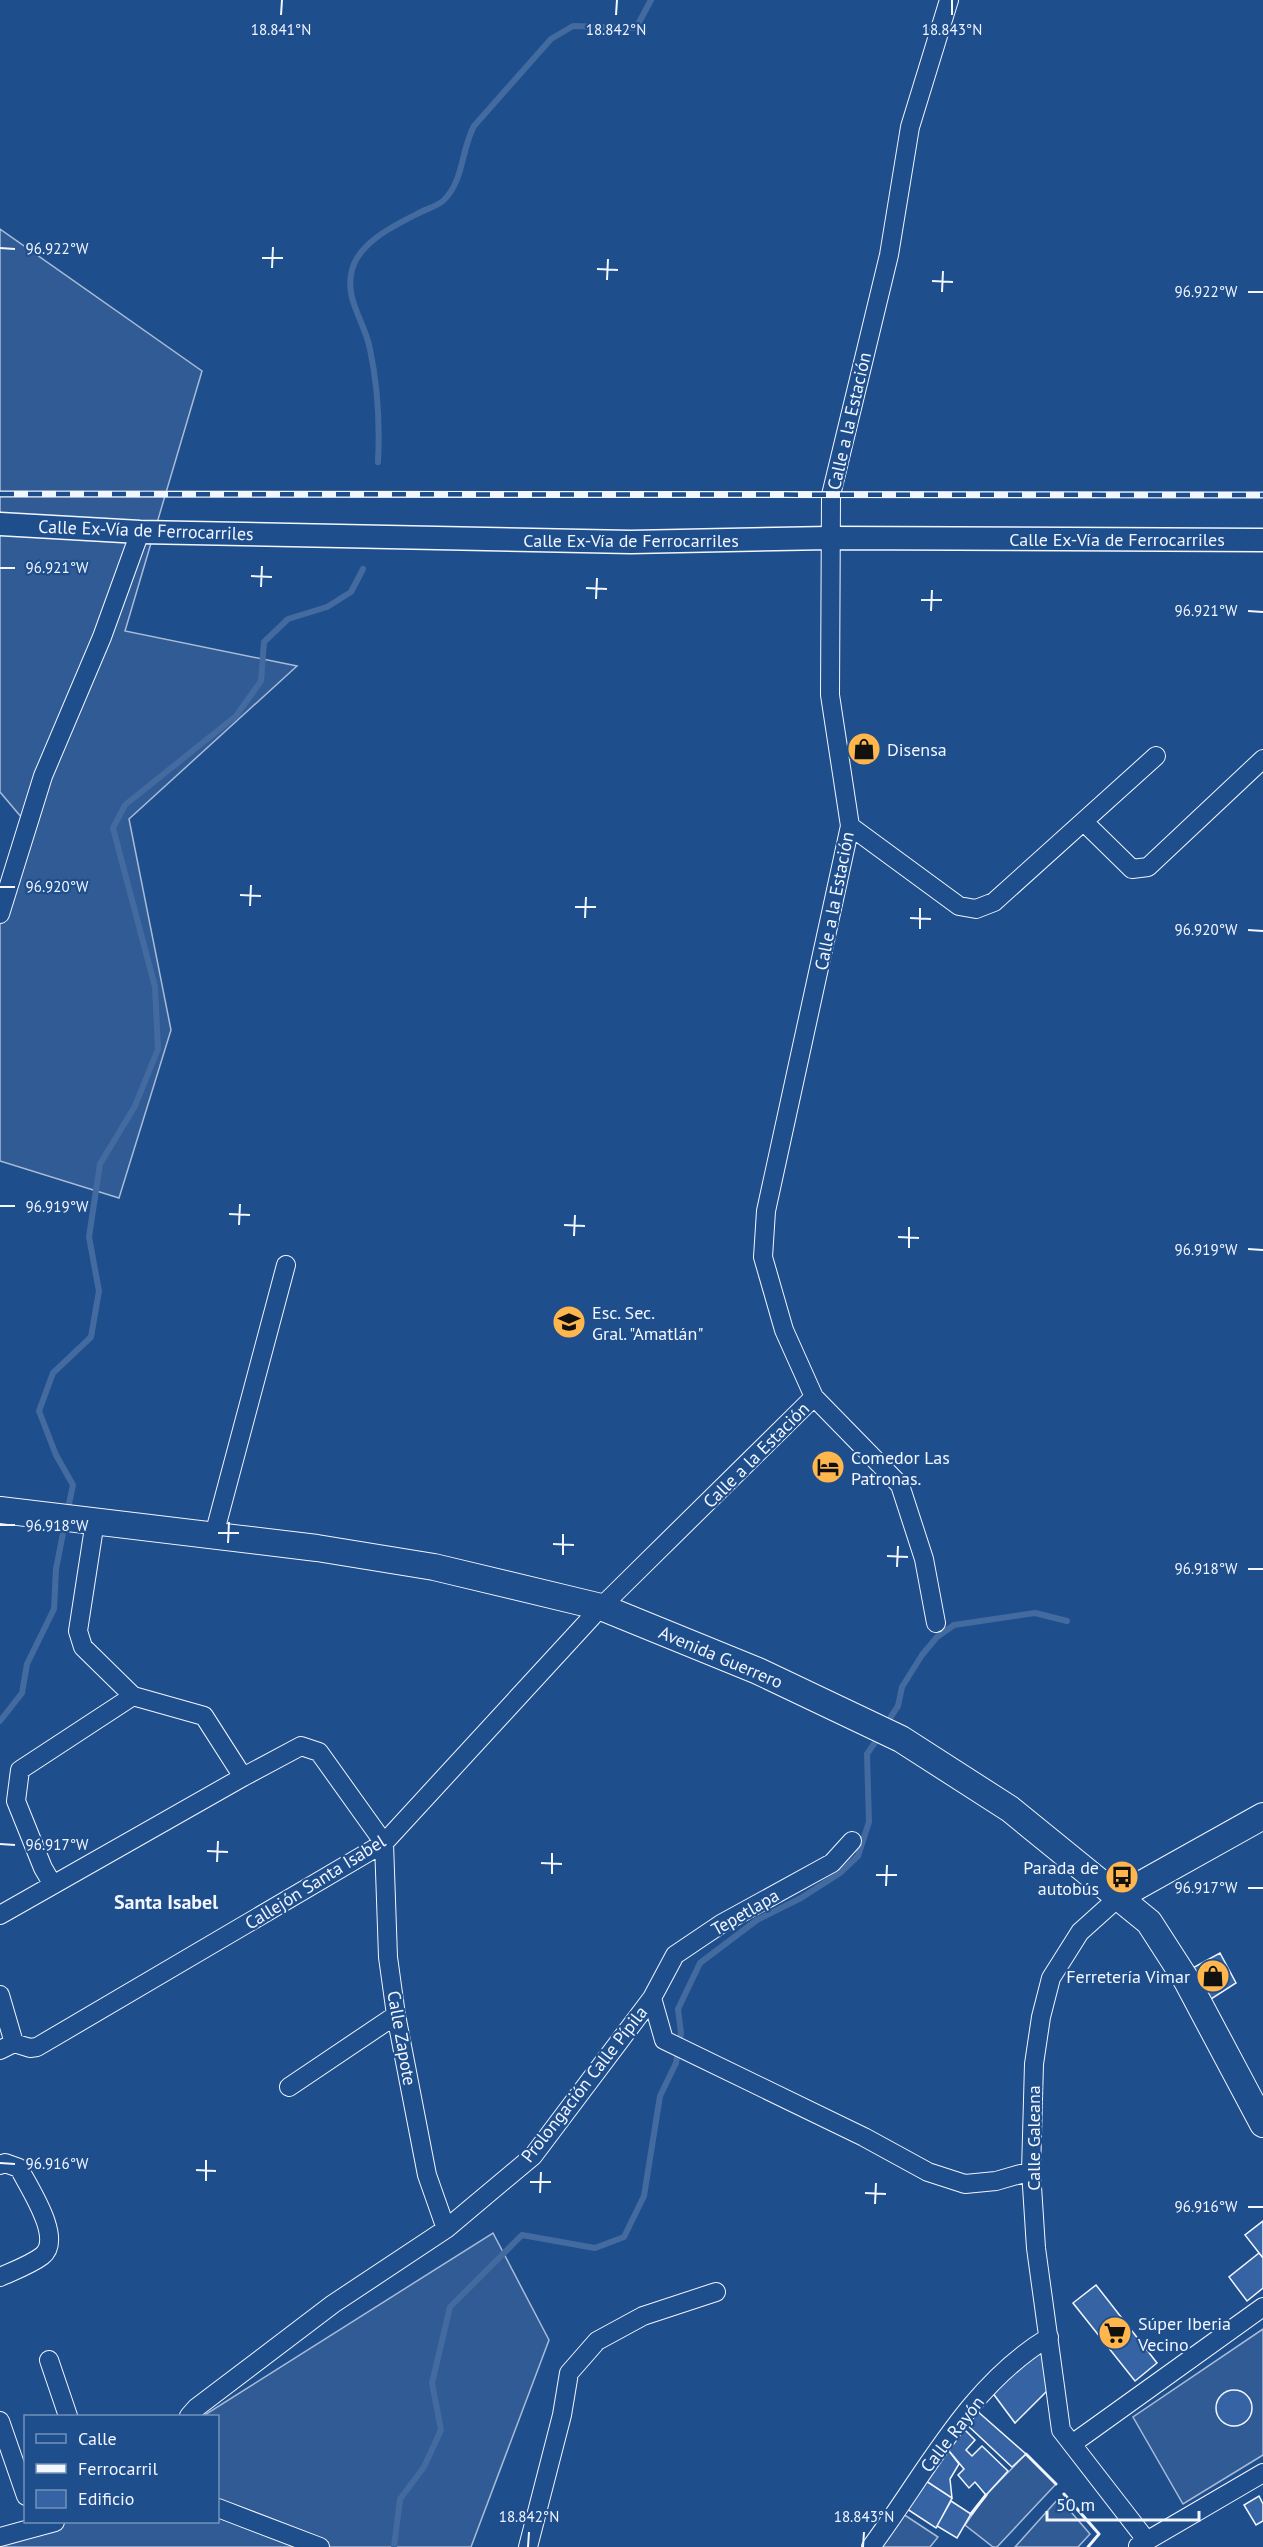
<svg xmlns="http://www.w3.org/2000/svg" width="1263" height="2547" font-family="'PT Sans',sans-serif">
	<rect width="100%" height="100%" fill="#1f4e8c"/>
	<!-- built -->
	<path fill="#305b95" stroke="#a8bbd7" stroke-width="1.5" d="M0 229 202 371 125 631 297 666 129 819 171 1030 119 1198 0 1161V887L22 818 0 792Z
		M493 2233 549 2340 471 2547H0L37 2522H218V2416H203Z
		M1263 2329V2455L1183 2504 1133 2417Z
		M1026 2454 1056 2484 997 2547H993L965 2525 986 2495Z
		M1059 2498 1090 2534 1078 2547H1015Z
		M900 2512 938 2537 930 2547H875Z"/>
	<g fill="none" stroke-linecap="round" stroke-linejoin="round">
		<!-- stream -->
		<path stroke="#446ba0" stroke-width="6" d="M378 462C380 423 378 387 370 349 365 322 344 299 352 270 359 242 395 225 419 213 426 209 438 206 444 200 464 180 461 150 474 126L551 39 573 26 636 28 651 0
			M67 1513 73 1485 56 1455 39 1411 53 1373 91 1337 99 1291 89 1237 100 1164 135 1106 158 1049 155 987 113 828 125 805 236 716 261 681 264 642 288 619 327 607 351 592 363 569
			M0 1721 22 1693 27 1664 54 1609 56 1569 65 1523
			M885 1726 898 1706 902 1687 922 1655 937 1637 954 1625 1035 1613 1067 1621
			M394 2547 400 2499 424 2467 441 2430 432 2383 450 2307 522 2235 595 2248 624 2237 644 2196 660 2096 676 2063 681 2033 678 2009 700 1963 757 1920 801 1898 840 1873 858 1856 869 1822 867 1754 880 1735"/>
	</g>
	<!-- building -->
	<path fill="#3563a3" stroke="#f2f6ff" stroke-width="1.5" d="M1220 1953 1236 1983 1208 2001 1189 1970Z
		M1263 2221V2258L1245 2235Z
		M1259 2253 1263 2258V2288L1247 2301 1229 2277Z
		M1096 2285 1157 2363 1135 2381 1073 2303Z
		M1044 2346 1049 2389 1015 2423 992 2392Z
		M1216 2408a18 18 0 1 1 36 0a18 18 0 1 1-36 0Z
		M976 2410 1026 2454 1012 2467 964 2422Z
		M961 2426 975 2440 966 2450 972 2456 982 2446 1008 2471 986 2495 975 2482 969 2488 958 2475 964 2469 945 2446Z
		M945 2446 959 2464 950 2479 952 2498 923 2479Z
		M923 2479 952 2498 936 2528 904 2507Z
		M1259 2496 1263 2504V2521L1256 2525 1244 2505Z
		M951 2501 971 2514 957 2538 937 2526Z"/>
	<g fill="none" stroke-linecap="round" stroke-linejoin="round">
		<defs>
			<path id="minor" d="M1084 822 1132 869 1148 867 1263 759
				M850 826 959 906 976 909 994 902 1156 756
				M0 914 43 776 102 637 140 532
				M95 1521 78 1631 83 1647 133 1696 204 1716 243 1777
				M214 1535 286 1265
				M936 1623 924 1559 900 1485 814 1397 784 1330 763 1257 766 1211 850 826 830 695 831 495 889 255 910 127 949 0
				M53 1885 43 1868 16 1801 20 1770 133 1696
				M1120 1896 1080 1932 1051 1978 1041 2017 1034 2064 1031 2171 1036 2248 1061 2430 1147 2541
				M0 1915 243 1777 301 1746 319 1752 384 1843 388 1957 396 2015 427 2175 446 2229
				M0 1995 14 2043
				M652 1998 664 2040 864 2137 928 2172 965 2184 996 2181 1031 2171
				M0 2050 14 2043 30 2048 37 2047 384 1843 601 1607 814 1397
				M289 2087 396 2015
				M0 2165 5 2163 19 2168C29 2188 64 2239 42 2256 30 2265 13 2271 0 2277
				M49 2360 68 2416
				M189 2416 196 2408 333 2304 446 2229 533 2156 652 1998 675 1955 721 1924 832 1863 852 1841
				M0 2421 26 2496
				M1072 2444 1263 2307
				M218 2508 320 2547
				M0 2537 55 2522
				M1138 2546 1263 2473
				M528 2547 562 2415 569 2373 597 2341 643 2316 716 2292
				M871 2547C926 2473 968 2386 1049 2337"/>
			<path id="tertiary" d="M0 524 140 532 631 542 829 538 1263 540"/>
			<path id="secondary" d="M0 1510 317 1548 434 1567 601 1607 758 1671 901 1739 1010 1809 1149 1922 1187 1981 1263 2124
				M1120 1896 1263 1816"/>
		</defs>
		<!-- minor casing -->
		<use href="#minor" stroke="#f2f6ff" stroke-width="20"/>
		<!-- tertiary casing -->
		<use href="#tertiary" stroke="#f2f6ff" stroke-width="25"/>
		<!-- secondary casing -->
		<use href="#secondary" stroke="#f2f6ff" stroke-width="28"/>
		<!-- minor -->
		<use href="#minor" stroke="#1f4e8c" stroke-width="18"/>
		<!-- tertiary -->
		<use href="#tertiary" stroke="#1f4e8c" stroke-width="22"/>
		<!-- secondary -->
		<use href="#secondary" stroke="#1f4e8c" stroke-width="26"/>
		<defs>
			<path id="rail" d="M0 494 1263 495"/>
		</defs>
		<!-- rail casing -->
		<use href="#rail" stroke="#f2f6ff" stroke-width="7"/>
		<!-- rail -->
		<use href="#rail" stroke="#1f4e8c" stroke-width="4.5" stroke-dasharray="14" stroke-linecap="butt"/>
		<!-- wall -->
		<path stroke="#f2f6ff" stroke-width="3" d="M1026 2454 1056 2484
			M1064 2494 1099 2534 1088 2547
			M971 2514 986 2495"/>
	</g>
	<!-- ticks -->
	<path fill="none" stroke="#f2f6ff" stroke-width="2" d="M281 15 282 0M616 15 617 0M952 15V0M0 248 15 249M262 258H283M272 268 273 247M597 269 618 270M607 280 608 259M932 281 953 282M942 292 943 271M1248 292H1263M0 568H15M251 576 272 577M261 587 262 566M586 588 607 589M596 599 597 578M921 600H942M931 611 932 590M1248 611 1263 612M0 887H15M240 895 261 896M250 906 251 885M575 907H596M585 918 586 897M910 918 931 919M920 929V908M1248 930 1263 931M0 1206H15M229 1214 250 1215M239 1225 240 1204M564 1225 585 1226M574 1236 575 1215M898 1237 919 1238M909 1248V1227M1248 1249 1263 1250M0 1525H15M218 1533H239M228 1543 229 1522M553 1544 574 1545M563 1555V1534M887 1556 908 1557M897 1567 898 1546M1248 1569H1263M0 1844 15 1845M207 1851 228 1852M217 1862 218 1841M541 1863 562 1864M552 1874V1853M876 1875H897M886 1886 887 1865M1248 1888H1263M0 2163 15 2164M196 2170 216 2171M206 2181V2160M530 2182H551M540 2193 541 2172M865 2193 886 2194M875 2204 876 2183M1248 2207H1263M528 2547 529 2532M863 2547 864 2532"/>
	<!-- icons -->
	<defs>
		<symbol id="shop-disc" viewBox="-11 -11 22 22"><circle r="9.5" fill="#ffb74d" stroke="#1f4e8c"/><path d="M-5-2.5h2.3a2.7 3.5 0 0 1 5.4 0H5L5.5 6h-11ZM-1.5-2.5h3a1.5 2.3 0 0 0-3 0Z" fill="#111"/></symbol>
		<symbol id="school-disc" viewBox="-11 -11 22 22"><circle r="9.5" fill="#ffb74d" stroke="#1f4e8c"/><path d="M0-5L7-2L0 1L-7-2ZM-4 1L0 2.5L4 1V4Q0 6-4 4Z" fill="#111"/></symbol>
		<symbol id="hotel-disc" viewBox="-11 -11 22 22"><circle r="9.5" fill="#ffb74d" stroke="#1f4e8c"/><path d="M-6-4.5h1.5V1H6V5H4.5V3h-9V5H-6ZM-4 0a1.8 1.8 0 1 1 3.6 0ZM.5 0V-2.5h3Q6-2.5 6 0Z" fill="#111"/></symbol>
		<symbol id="bus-disc" viewBox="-11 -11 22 22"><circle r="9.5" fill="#ffb74d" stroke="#1f4e8c"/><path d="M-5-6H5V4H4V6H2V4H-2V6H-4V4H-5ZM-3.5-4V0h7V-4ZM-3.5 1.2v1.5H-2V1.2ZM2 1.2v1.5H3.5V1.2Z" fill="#111"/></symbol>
		<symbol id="supermarket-disc" viewBox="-11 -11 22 22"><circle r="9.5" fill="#ffb74d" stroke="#1f4e8c"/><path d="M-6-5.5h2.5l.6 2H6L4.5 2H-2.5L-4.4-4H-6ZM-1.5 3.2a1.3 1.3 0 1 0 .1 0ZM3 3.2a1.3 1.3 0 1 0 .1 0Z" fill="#111"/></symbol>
	</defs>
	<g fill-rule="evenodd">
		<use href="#shop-disc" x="845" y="730" width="38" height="38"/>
		<use href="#school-disc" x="550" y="1303" width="38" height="38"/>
		<use href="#hotel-disc" x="809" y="1448" width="38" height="38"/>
		<use href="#bus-disc" x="1103" y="1858" width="38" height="38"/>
		<use href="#shop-disc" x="1194" y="1957" width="38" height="38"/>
		<use href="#supermarket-disc" x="1096" y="2314" width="38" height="38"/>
	</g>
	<g text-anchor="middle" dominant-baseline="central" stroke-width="4.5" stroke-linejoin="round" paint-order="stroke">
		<!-- street labels -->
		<g font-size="18" fill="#f2f6ff" stroke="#1f4e8c">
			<text transform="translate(849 421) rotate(-77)">Calle a la Estación</text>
			<text transform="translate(146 530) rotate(2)">Calle Ex-Vía de Ferrocarriles</text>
			<text x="1117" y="539">Calle Ex-Vía de Ferrocarriles</text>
			<text x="631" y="540">Calle Ex-Vía de Ferrocarriles</text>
			<text transform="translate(834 901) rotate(-79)">Calle a la Estación</text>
			<text transform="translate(756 1455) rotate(-45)">Calle a la Estación</text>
			<text transform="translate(721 1657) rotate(23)">Avenida Guerrero</text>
			<text transform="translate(315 1882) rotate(-32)">Callejón Santa Isabel</text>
			<text transform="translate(745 1912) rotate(-30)">Tepetlapa</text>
			<text transform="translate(402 2038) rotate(80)">Calle Zapote</text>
			<text transform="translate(584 2084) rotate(-52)">Prolongación Calle Pípila</text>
			<text transform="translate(1033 2138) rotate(-90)">Calle Galeana</text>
			<text transform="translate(952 2434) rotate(-52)">Calle Rayón</text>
		</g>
		<!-- poi labels -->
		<g font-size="18" fill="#f2f6ff" stroke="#1f4e8c" text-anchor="start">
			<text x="887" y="749">Disensa</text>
			<text x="592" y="1312">Esc. Sec.<tspan x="592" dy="21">Gral. "Amatlán"</tspan></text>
			<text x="851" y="1457">Comedor Las<tspan x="851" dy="21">Patronas.</tspan></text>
			<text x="1099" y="1867" text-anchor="end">Parada de<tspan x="1099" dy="21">autobús</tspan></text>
			<text x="1190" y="1976" text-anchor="end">Ferretería Vimar</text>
			<text x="1138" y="2323">Súper Iberia<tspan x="1138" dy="21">Vecino</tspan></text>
		</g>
		<!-- neighbourhood labels -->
		<g font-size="20" font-weight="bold" fill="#f2f6ff" stroke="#1f4e8c">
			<text x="166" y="1902">Santa Isabel</text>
		</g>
	</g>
	<g font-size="15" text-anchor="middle" fill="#f2f6ff" stroke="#1f4e8c" stroke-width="4.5" stroke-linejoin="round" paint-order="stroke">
		<text x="281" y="35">18.841°N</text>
		<text x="616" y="35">18.842°N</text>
		<text x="952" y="35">18.843°N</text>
		<text x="57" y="254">96.922°W</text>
		<text x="1206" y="297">96.922°W</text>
		<text x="57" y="573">96.921°W</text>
		<text x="1206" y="616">96.921°W</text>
		<text x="57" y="892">96.920°W</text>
		<text x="1206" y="935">96.920°W</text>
		<text x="57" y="1212">96.919°W</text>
		<text x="1206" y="1255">96.919°W</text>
		<text x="57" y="1531">96.918°W</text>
		<text x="1206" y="1574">96.918°W</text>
		<text x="57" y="1850">96.917°W</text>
		<text x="1206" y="1893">96.917°W</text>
		<text x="57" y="2169">96.916°W</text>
		<text x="1206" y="2212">96.916°W</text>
		<text x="529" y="2522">18.842°N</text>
		<text x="864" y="2522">18.843°N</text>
	</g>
	<!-- legend -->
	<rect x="24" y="2415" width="195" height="108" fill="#1f4e8c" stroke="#7391ba" stroke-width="1.5"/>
	<rect x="36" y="2434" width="30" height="9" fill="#1f4e8c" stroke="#7391ba" stroke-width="1.5"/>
	<text x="78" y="2445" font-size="18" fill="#f2f6ff">Calle</text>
	<rect x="36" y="2464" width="30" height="9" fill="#f2f6ff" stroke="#7391ba" stroke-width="1.5"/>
	<text x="78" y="2475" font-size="18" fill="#f2f6ff">Ferrocarril</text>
	<rect x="36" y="2490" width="30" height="18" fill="#3563a3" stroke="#7391ba" stroke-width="1.5"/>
	<text x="78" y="2505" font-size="18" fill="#f2f6ff">Edificio</text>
	<!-- scale -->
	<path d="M1047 2511v9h152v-9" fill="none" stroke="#f2f6ff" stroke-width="3"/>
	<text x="1056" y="2511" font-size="18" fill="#f2f6ff" stroke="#1f4e8c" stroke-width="4.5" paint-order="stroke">50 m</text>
</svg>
